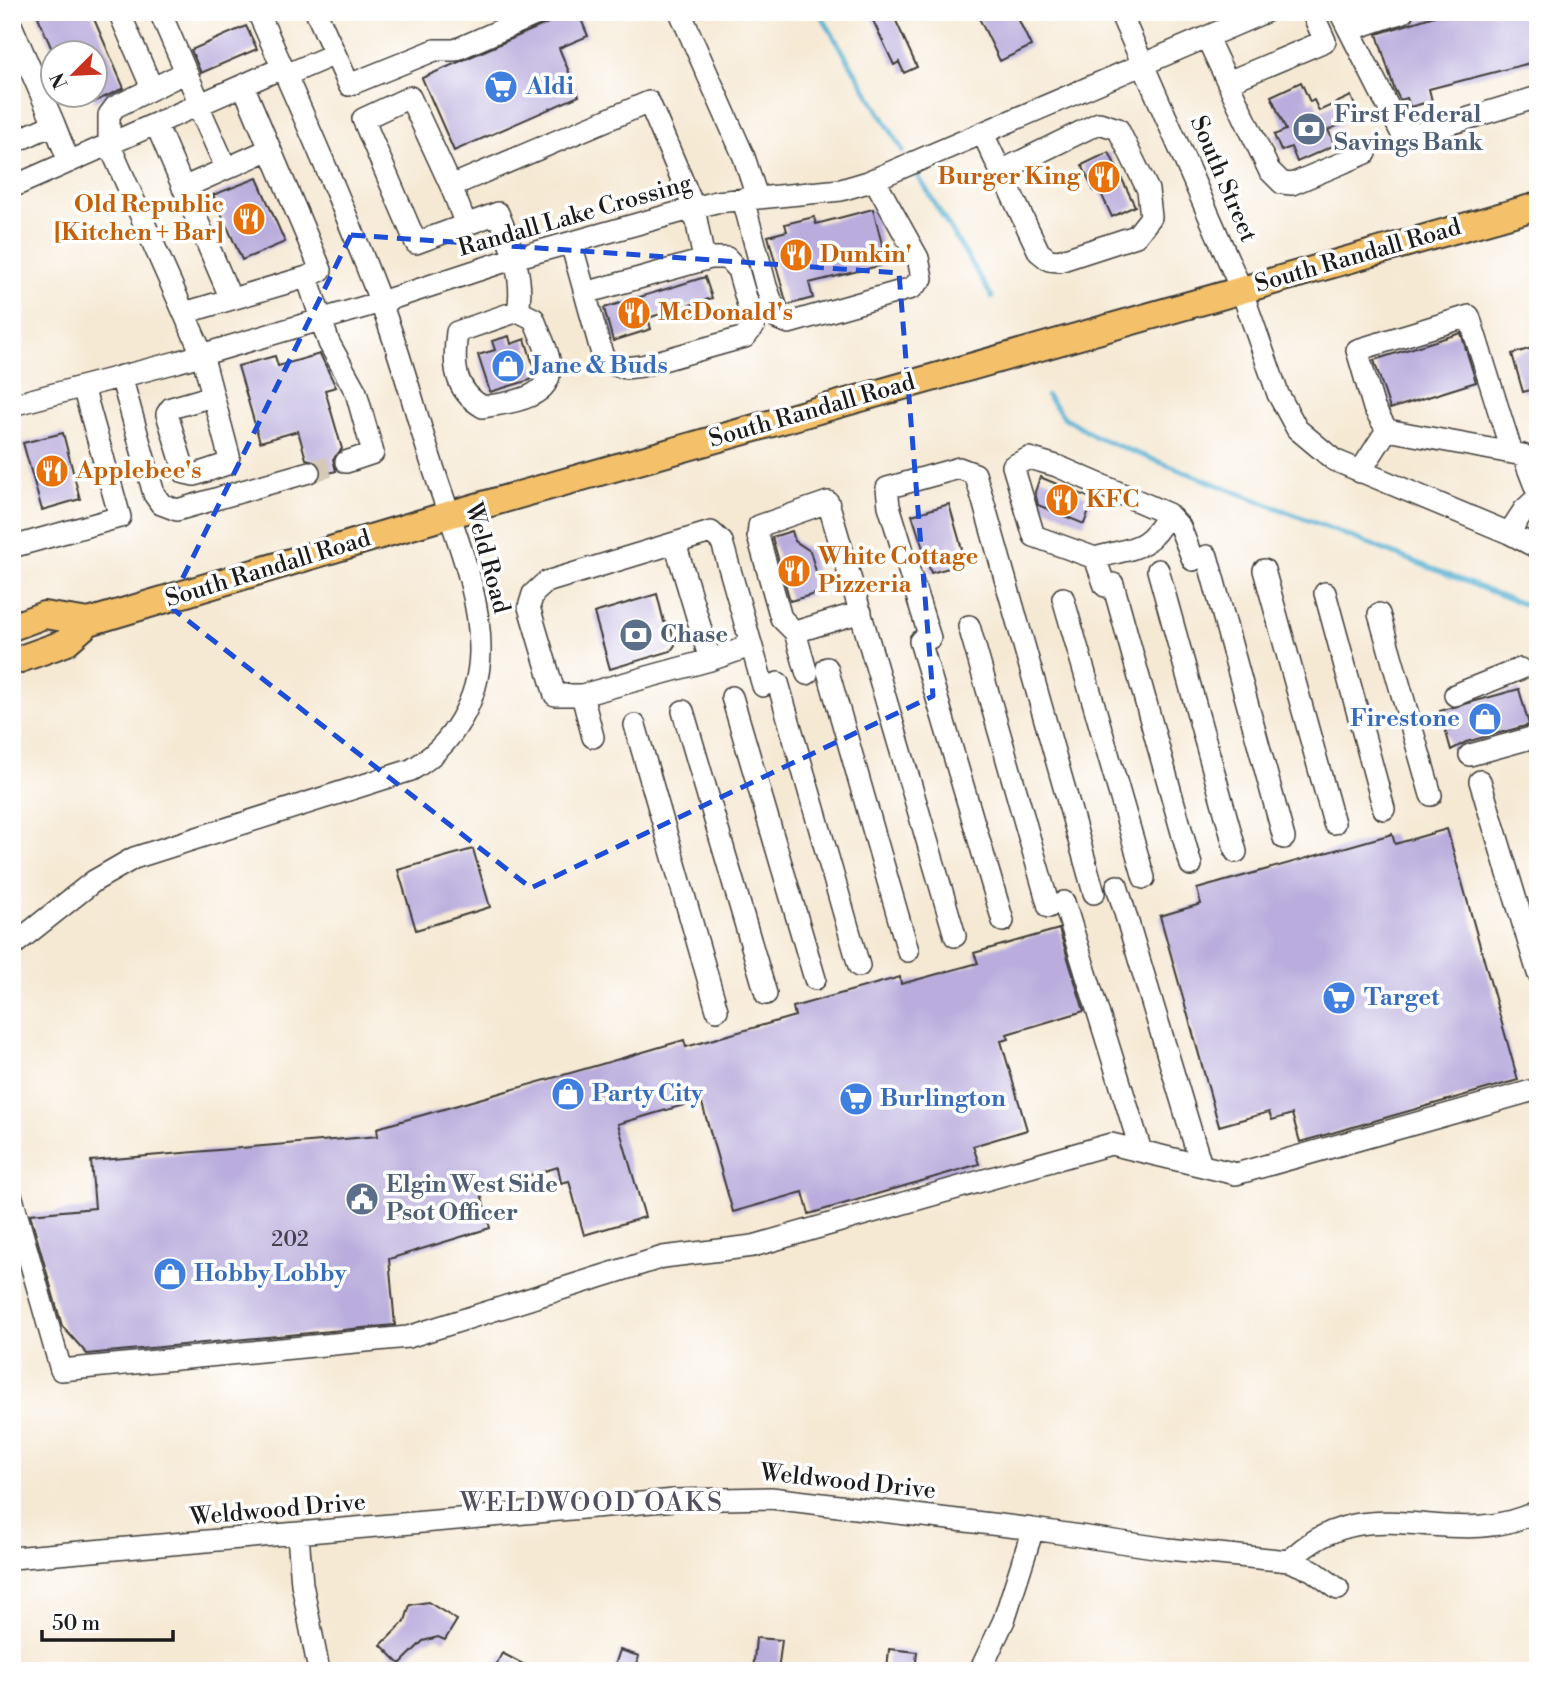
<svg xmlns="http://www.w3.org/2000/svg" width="1550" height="1683" font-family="'Libre Bodoni',serif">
	<rect width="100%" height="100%" fill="#fff"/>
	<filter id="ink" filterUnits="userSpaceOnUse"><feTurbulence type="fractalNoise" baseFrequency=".0143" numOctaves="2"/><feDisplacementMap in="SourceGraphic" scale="14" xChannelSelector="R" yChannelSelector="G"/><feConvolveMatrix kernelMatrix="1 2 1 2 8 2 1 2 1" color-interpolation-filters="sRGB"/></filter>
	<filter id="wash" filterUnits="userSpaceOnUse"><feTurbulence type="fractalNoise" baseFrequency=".00686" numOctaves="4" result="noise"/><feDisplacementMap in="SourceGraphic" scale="28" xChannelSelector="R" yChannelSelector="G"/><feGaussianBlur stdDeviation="1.57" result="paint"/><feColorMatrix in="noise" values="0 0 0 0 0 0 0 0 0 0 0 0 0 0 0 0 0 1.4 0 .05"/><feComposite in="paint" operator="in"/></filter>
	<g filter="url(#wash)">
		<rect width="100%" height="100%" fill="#f6e9d4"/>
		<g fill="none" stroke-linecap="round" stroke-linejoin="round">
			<!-- stream -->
			<path stroke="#54b0d2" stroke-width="5" d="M819 12 903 151
				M918 176 992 297
				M1047 396 1065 418 1098 438 1538 610"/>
		</g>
		<g id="blocks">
			<!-- building -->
			<path fill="#baaddd" d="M36 12H91L124 88 94 102V52H53Z
				M573 12H578L588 36 559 48 579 96 454 151 422 78Z
				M869 12H892L917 67 904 73 899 62 894 65Z
				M976 12H1015L1031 46 1000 61Z
				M1447 12H1529L1538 42V61L1429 89 1432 101 1410 107 1407 98 1400 100 1394 88 1377 34Z
				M246 26 257 49 201 73 191 50Z
				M1301 82 1310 102 1314 100 1319 111 1351 96 1359 116 1328 130 1335 145 1297 162 1291 147 1281 151 1274 135 1286 130 1271 96Z
				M1109 152 1135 206 1112 217 1099 189 1094 191 1082 165Z
				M257 178 285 242 242 260 213 195Z
				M873 209 887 264 809 283 813 298 787 305 768 236 787 231 785 224 814 217 816 224Z
				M705 277 712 298 648 318 651 329 613 341 604 308Z
				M1461 333 1476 382 1390 409 1374 360Z
				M509 336 511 344 525 339 536 374 530 380 490 392 478 355 495 350 492 341Z
				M1532 348 1538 367V388L1523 392 1512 354Z
				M320 354 336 387 325 390 342 449 333 459 336 471 322 475 318 462 306 459 298 431 260 442 238 366 275 356 278 366Z
				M63 433 80 499 42 510 23 443Z
				M1040 477 1093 499 1084 524 1038 505 1035 492Z
				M949 504 966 563 931 573 912 515Z
				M792 531 795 541 810 551 822 592 790 601 772 537Z
				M657 594 664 622 670 625 675 645 671 651 610 669 594 613Z
				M1519 689 1529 725 1466 742 1451 750 1440 711Z
				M1447 829 1518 1080 1300 1142 1292 1114 1272 1120 1269 1112 1219 1126 1160 916 1201 904 1197 889 1392 834 1395 844Z
				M473 849 490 907 416 930 398 870Z
				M1059 929 1084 1011 1007 1034 1009 1039 1001 1041 1027 1130 973 1146 979 1164 809 1214 803 1192 733 1212 701 1100 618 1124 645 1217 584 1235 569 1181 561 1183 558 1167 480 1190 490 1228 389 1259 395 1325 87 1354 62 1326 30 1214 95 1208 91 1161 378 1136 377 1128 602 1064 684 1040 686 1047 795 1016 793 1007 900 977 901 984 978 963 974 953Z
				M428 1602 457 1620 445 1640 438 1637 423 1641 400 1664 381 1645 405 1621 410 1605Z
				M756 1638 782 1640 778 1671H753Z
				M889 1649 917 1652 915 1671H887Z
				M620 1650 639 1656 635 1671H613Z
				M502 1653 536 1671H493Z"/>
		</g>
	</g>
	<g filter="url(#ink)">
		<use href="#blocks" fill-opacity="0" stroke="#3d3b38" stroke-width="2"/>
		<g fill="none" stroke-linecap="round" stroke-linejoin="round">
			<!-- minor-tunnel -->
			<path stroke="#d5cab8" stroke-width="21" stroke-dasharray="21 10" stroke-linecap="butt" d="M309 472 346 462"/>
			<defs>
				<path id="minor" d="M119 12 152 88
					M160 12 200 104
					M680 12 744 157 757 197
					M1120 12 1241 289 1278 394 1297 429 1334 460 1509 533 1538 548
					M1340 12 1402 134 1420 133 1538 97
					M12 27 54 124
					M1349 30 1403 12
					M1207 38 1269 170 1282 183 1292 184 1366 153
					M335 54 349 85 435 50H455L542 12
					M286 75 335 54 316 12
					M1228 82 1325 41 1312 12
					M243 85 321 270 307 277
					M198 105 226 168
					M156 124 231 299
					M983 134 1039 252 1049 260 1059 261 1136 236 1151 217 1148 190 1118 129 1099 123 1001 171
					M12 143 54 124 69 162
					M451 186 466 225
					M12 187 282 68
					M183 188 270 149
					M743 199 766 286 778 319 789 323 912 288 922 278 918 258 874 179
					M571 243 602 354 607 363 625 368 642 366 745 337 754 326 738 270 727 258H711L585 293
					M518 311C525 277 510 244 498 213L416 243 363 119 410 97 451 186 649 102 694 208 704 260
					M518 311 534 319C539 334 550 353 550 368 550 400 506 403 483 407 453 390 453 363 457 332Z
					M184 313 109 144V115L115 107 186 72
					M121 376 154 494 161 504 177 510 309 472
					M213 396 171 408 167 414 185 473 194 475 227 464 229 456 202 354 184 313 307 277 329 343 356 392 373 453 346 462
					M12 405 177 362 381 302 515 258 716 202 841 190 868 182 1265 12
					M1387 430 1374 408 1357 350 1469 316 1512 453
					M1360 472 1387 430 1523 455 1538 494
					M1509 533 1524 510 1538 497
					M675 543 710 660 739 650 750 641
					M12 547 120 517 83 387
					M1207 556 1284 838
					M1095 558C1134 547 1147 552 1168 514
					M1158 570 1236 852
					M1264 570 1334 823
					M1113 584 1191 865
					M1105 586 1095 558 1034 536 1013 466 1029 458 1057 466 1168 514 1180 527 1193 560
					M1325 593 1384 809
					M1063 598 1144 878
					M1379 614 1431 795
					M969 626 1049 907
					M795 632 861 612
					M930 638 889 506 887 488 959 468 975 474 982 497 1094 893
					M920 641 1003 921
					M827 668 908 951
					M807 674 795 632 781 618 758 536 759 526 828 502 955 936
					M778 683 859 966
					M582 695 710 660
					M1455 695 1520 669
					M732 697 815 979
					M683 711 766 994
					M635 725 717 1010
					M593 737 582 695H555L529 607 533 594 546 582 711 532 722 542 763 686
					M1470 755 1538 736
					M1480 781 1538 973
					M1117 886 1201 1165
					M1064 902 1141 1151
					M12 946 94 881 134 858 411 770C453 746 479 700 480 652 481 592 453 529 435 473 416 416 402 357 380 301 343 203 300 108 258 12
					M12 1198 61 1370 408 1337 663 1257 753 1246 1111 1144 1236 1174 1538 1089
					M298 1535 302 1584 319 1671
					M12 1558 675 1500 771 1498 1033 1529 1168 1549 1289 1561C1369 1482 1448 1556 1538 1511
					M1289 1561 1312 1570 1338 1589
					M980 1671 1004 1620 1033 1529"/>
				<path id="major" d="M12 627 44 615 89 622
					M12 662 65 643 89 622 448 515 1538 206"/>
			</defs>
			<!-- minor casing -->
			<use href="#minor" stroke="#3d3b38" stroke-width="24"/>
			<!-- major casing -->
			<use href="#major" stroke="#3d3b38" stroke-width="30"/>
			<!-- minor -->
			<use href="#minor" stroke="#fff" stroke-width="21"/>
			<!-- major -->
			<use href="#major" stroke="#f4c16a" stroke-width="26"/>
		</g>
	</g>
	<!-- marked area -->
	<path fill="none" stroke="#1d4ed8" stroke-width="5" stroke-dasharray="14 9" stroke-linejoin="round" d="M351 235 899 273 933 696 531 888 169 606Z"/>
	<!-- icons -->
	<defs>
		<symbol id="supermarket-disc" viewBox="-11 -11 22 22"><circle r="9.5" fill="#3f7fe0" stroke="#fff"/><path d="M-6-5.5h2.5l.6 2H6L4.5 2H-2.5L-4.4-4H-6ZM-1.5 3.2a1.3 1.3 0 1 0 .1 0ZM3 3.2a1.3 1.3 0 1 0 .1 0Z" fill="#fff"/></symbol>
		<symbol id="bank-disc" viewBox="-11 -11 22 22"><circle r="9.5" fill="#5c6f8a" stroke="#fff"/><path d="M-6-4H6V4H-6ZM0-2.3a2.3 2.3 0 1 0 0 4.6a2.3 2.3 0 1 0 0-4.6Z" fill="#fff"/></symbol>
		<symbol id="restaurant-disc" viewBox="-11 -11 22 22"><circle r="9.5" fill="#e8710a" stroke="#fff"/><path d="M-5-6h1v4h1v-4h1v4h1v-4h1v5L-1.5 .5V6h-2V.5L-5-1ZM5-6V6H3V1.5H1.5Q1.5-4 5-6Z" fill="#fff"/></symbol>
		<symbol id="shop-disc" viewBox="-11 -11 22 22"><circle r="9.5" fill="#3f7fe0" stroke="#fff"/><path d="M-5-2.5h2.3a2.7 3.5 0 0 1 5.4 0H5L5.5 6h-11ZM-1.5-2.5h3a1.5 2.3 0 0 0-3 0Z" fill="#fff"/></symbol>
		<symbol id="civic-disc" viewBox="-11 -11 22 22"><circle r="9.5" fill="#5c6f8a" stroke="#fff"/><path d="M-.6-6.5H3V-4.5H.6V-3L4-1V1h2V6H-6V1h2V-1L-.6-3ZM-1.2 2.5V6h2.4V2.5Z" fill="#fff"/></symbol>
	</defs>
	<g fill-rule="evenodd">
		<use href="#supermarket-disc" x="482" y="68" width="38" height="38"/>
		<use href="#bank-disc" x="1290" y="110" width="38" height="38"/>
		<use href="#restaurant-disc" x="1085" y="158" width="38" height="38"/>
		<use href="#restaurant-disc" x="230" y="200" width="38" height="38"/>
		<use href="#restaurant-disc" x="777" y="236" width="38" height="38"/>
		<use href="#restaurant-disc" x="615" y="294" width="38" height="38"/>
		<use href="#shop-disc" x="489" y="347" width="38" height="38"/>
		<use href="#restaurant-disc" x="33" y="452" width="38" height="38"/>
		<use href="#restaurant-disc" x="1043" y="481" width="38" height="38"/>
		<use href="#restaurant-disc" x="775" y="552" width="38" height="38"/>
		<use href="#bank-disc" x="617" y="616" width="38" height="38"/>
		<use href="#shop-disc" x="1466" y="700" width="38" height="38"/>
		<use href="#supermarket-disc" x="1320" y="979" width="38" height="38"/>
		<use href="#shop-disc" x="549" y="1075" width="38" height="38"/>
		<use href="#supermarket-disc" x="837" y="1080" width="38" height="38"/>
		<use href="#civic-disc" x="343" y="1180" width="38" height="38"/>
		<use href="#shop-disc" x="151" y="1255" width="38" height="38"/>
	</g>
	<g text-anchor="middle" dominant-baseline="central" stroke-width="7" stroke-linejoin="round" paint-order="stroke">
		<!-- number labels -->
		<g font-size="21" fill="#44404c">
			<text x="290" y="1240">202</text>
		</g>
		<!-- shop labels -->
		<g font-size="24" font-weight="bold" fill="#366cbe" stroke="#fff" text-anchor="start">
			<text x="526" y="87">Aldi</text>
			<text x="532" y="366">Jane &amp; Buds</text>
			<text x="1460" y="719" text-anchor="end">Firestone</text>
			<text x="1364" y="998">Target</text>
			<text x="592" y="1094">Party City</text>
			<text x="880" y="1099">Burlington</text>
			<text x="194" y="1274">Hobby Lobby</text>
		</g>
		<!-- service labels -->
		<g font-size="24" font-weight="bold" fill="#4e5e75" stroke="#fff" text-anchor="start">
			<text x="1334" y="115">First Federal<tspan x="1334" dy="28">Savings Bank</tspan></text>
			<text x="660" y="635">Chase</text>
			<text x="386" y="1185">Elgin West Side<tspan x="386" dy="28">Psot Officer</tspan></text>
		</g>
		<!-- food labels -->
		<g font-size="24" font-weight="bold" fill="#c56008" stroke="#fff" text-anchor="start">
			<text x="1080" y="177" text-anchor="end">Burger King</text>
			<text x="224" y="205" text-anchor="end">Old Republic<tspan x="224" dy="28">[Kitchen + Bar]</tspan></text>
			<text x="820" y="255">Dunkin'</text>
			<text x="658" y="313">McDonald's</text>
			<text x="76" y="471">Applebee's</text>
			<text x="1086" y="500">KFC</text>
			<text x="818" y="557">White Cottage<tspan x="818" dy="28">Pizzeria</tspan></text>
		</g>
		<!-- street labels -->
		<g font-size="24" fill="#1c1c1c" stroke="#fff">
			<text transform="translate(1223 179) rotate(67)">South Street</text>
			<text transform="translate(575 216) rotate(-16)">Randall Lake Crossing</text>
			<text transform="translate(1358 256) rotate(-16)">South Randall Road</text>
			<text transform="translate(812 411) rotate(-16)">South Randall Road</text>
			<text transform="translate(487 558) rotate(75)">Weld Road</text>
			<text transform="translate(268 569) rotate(-17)">South Randall Road</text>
			<text transform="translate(848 1482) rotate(6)">Weldwood Drive</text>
			<text transform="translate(278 1510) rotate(-5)">Weldwood Drive</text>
		</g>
		<!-- neighbourhood labels -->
		<g font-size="26" letter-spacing="2" fill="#534f60" stroke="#fff">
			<text x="592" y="1503">WELDWOOD OAKS</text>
		</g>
	</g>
	<!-- margin -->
	<rect width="1550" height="1683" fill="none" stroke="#fff" stroke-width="42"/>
	<!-- north arrow -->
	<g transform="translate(74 74) rotate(246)"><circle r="33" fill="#ffffff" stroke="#a4a4a4" stroke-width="2"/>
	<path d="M0-5L12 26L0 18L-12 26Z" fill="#c8321e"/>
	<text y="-10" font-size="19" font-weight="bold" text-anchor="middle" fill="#1c1c1c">N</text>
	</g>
	<!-- scale -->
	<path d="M42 1630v10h131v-10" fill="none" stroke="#1c1c1c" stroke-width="3.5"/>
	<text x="52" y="1630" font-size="21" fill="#1c1c1c" stroke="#ffffff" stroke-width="5" paint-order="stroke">50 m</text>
</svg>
